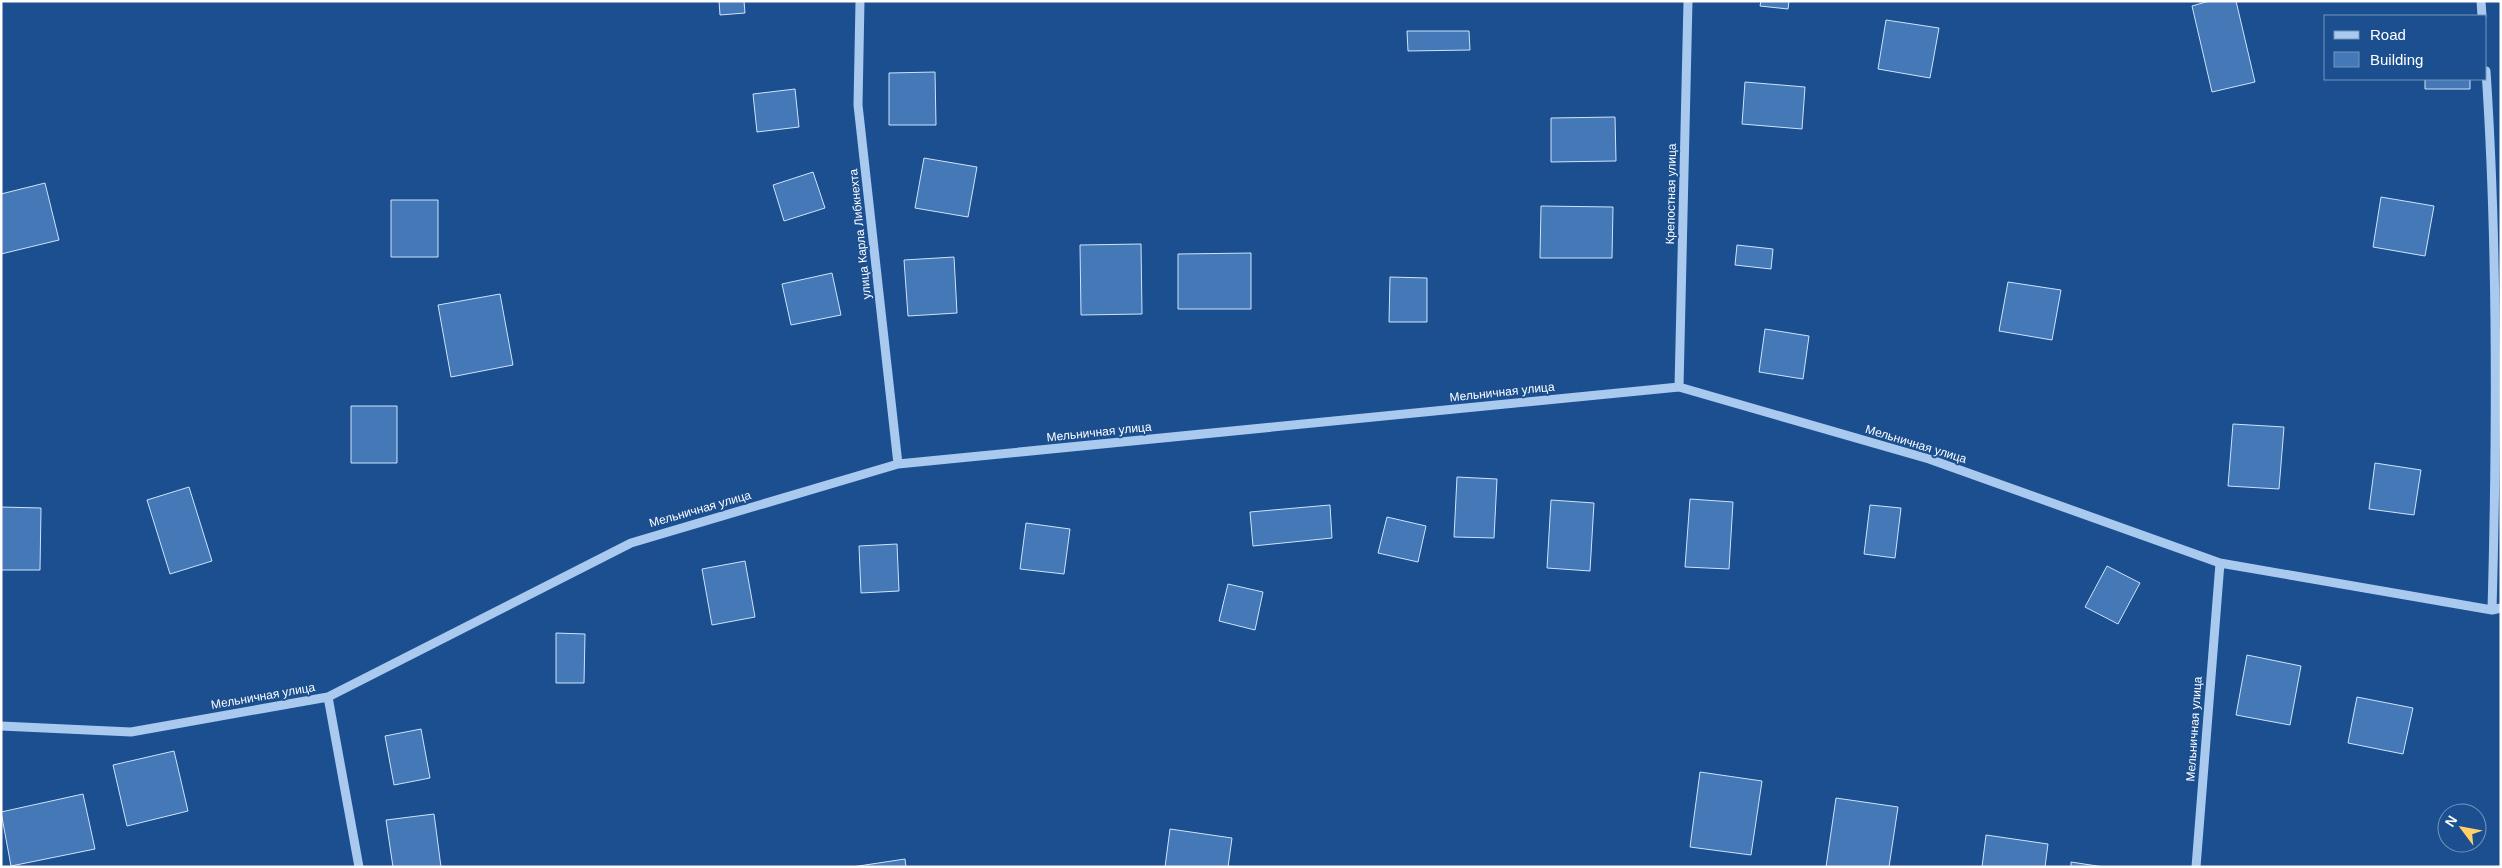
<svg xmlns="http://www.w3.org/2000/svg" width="2502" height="868" font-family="Arial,sans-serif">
	<rect width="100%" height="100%" fill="#1b4f8f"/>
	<!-- building -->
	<path fill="#4478b7" stroke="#cfe3fa" d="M719 1H744L745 13 720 15Z
		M1761 1H1789L1788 9 1760 6Z
		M2209 1H2236L2255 82 2212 92 2192 6Z
		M1886 20 1939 28 1930 78 1878 69Z
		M1407 31H1469L1470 50 1408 51Z
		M935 72 936 125H889V73Z
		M2425 79H2470V89H2425Z
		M1745 82 1805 87 1802 129 1742 124Z
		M795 89 799 127 757 132 753 94Z
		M1615 117 1616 161 1551 162V118Z
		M924 158 977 167 968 217 915 208Z
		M813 172 825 208 784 221 773 185Z
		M45 183 59 240 1 254V194Z
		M2381 197 2434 206 2425 256 2373 247Z
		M391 200H438V257H391Z
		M1541 206 1613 207 1612 258H1540Z
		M1141 244 1142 314 1081 315 1080 245Z
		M1737 245 1773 249 1771 269 1735 265Z
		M1251 253V309H1178V254Z
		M954 257 957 313 908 316 904 260Z
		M832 273 841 315 791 325 782 284Z
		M1390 277 1427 278V322H1389Z
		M2008 282 2061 290 2052 340 1999 331Z
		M500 294 513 365 451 377 438 305Z
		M1765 329 1809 336 1803 379 1759 372Z
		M351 406H397V463H351Z
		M2233 424 2284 427 2279 489 2228 486Z
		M2375 463 2421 470 2414 515 2369 509Z
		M1457 477 1497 479 1494 538 1454 537Z
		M189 487 212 561 170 574 147 500Z
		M1690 499 1733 502 1729 569 1685 567Z
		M1551 500 1594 503 1590 571 1547 568Z
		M1330 505 1332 538 1253 546 1250 512Z
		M1870 505 1901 508 1895 558 1864 554Z
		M1 507 41 508 40 570H1Z
		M1387 517 1426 526 1418 562 1378 553Z
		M1026 523 1070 529 1064 574 1020 569Z
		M897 544 899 591 861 593 859 546Z
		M745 561 755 617 712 625 702 569Z
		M2107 566 2140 583 2118 624 2085 607Z
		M1228 584 1263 592 1255 630 1219 621Z
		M556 633 585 634 584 683H556Z
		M2247 655 2301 666 2290 725 2236 715Z
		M2357 697 2413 708 2403 754 2348 743Z
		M421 729 430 778 394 785 385 736Z
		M174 751 188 811 127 826 113 765Z
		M1700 772 1762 781 1751 855 1690 847Z
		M83 794 95 849 11 866 1 812Z
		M1836 798 1898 807 1889 867H1826Z
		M434 814 441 867H393L386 820Z
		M1170 829 1232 838 1228 867H1165Z
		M1986 835 2048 844 2045 867H1982Z
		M905 859 906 867H852Z
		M2071 862 2104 867H2071Z"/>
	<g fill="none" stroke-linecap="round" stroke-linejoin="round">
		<!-- minor -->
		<path stroke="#a9c9ee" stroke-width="9" d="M860 1 858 105 898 464
			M2481 1 2482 16
			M2486 71C2498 250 2497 431 2492 610
			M1679 387 1688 1
			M328 697 359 867
			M1 726 131 732 328 697 631 543 898 464 1679 387 1929 459 2220 563 2492 610 2501 608
			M2196 867 2220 563"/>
	</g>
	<g text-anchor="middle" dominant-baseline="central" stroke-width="4" stroke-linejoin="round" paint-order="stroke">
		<!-- street labels -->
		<g font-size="12" fill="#fff" stroke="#1b4f8f">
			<text transform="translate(1671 194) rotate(-89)">Крепостная улица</text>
			<text transform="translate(860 234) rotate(-96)">улица Карла Либкнехта</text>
			<text transform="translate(1502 392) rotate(-6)">Мельничная улица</text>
			<text transform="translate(1099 432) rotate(-6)">Мельничная улица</text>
			<text transform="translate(1916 444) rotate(17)">Мельничная улица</text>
			<text transform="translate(700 509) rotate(-16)">Мельничная улица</text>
			<text transform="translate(263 696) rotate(-10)">Мельничная улица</text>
			<text transform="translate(2194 729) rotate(-86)">Мельничная улица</text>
		</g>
	</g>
	<!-- border -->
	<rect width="2502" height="868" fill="none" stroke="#ffffff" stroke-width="5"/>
	<!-- legend -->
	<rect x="2324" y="15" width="162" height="65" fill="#1b4f8f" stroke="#7695bc"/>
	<rect x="2334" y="31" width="25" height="8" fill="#a9c9ee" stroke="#7695bc"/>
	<text x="2370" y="40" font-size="15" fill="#ffffff">Road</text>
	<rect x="2334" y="52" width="25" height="15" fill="#4478b7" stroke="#7695bc"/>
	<text x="2370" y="65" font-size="15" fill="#ffffff">Building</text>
	<!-- north arrow -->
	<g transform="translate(2462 828) rotate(302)"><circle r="24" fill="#1b4f8f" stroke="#7695bc"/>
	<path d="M0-4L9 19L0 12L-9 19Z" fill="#ffd166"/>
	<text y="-8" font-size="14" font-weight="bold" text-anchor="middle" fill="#ffffff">N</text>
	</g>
</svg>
